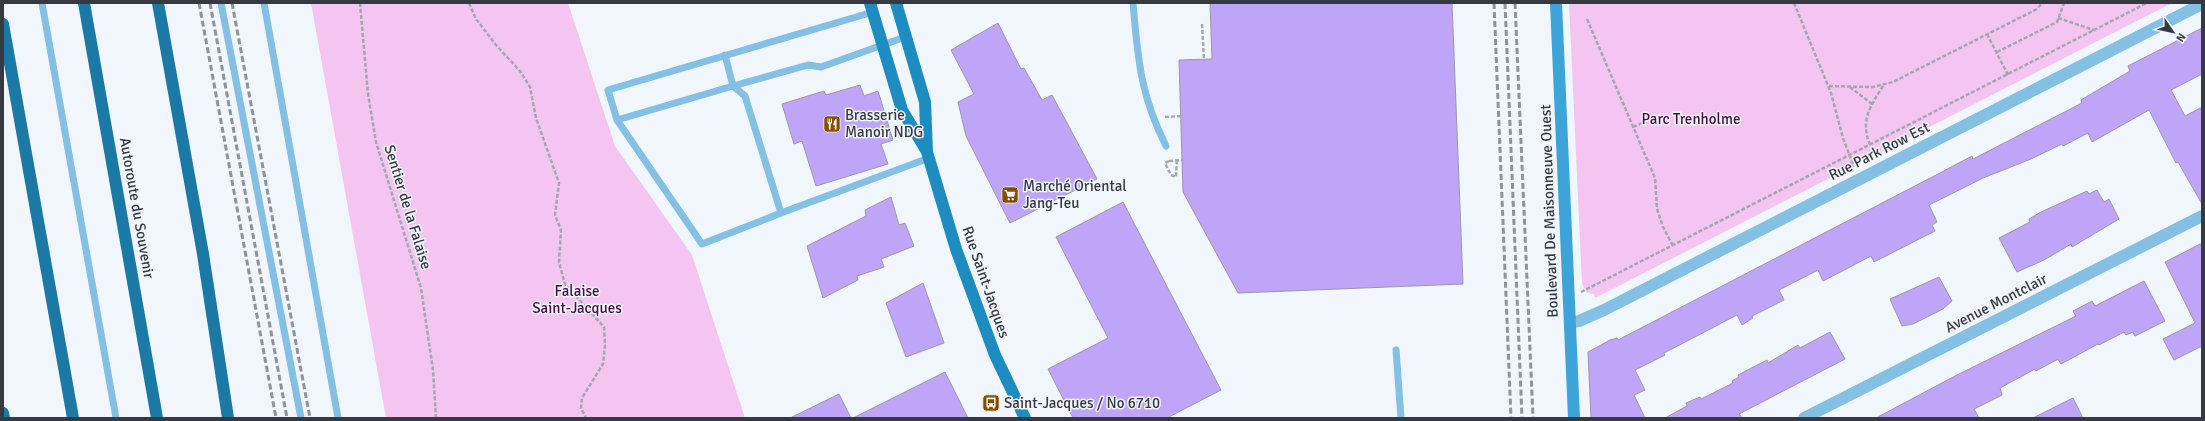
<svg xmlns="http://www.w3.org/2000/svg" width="2205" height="421" font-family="Signika,sans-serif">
	<rect width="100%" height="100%" fill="#f1f5fc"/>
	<!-- green -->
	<path fill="#f4c5f0" d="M311 3H568L615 146 692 255 745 418H386Z
		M1569 3H2172L1595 298 1594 294 1586 292 1582 283Z"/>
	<!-- building -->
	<path fill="#bea5f7" stroke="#9c97aa" d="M1210 3H1452L1463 284 1238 293 1183 192 1179 60 1212 59Z
		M998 23 1021 69 1024 68 1042 100 1052 95 1097 179 1010 223 966 136 958 102 974 94 951 50Z
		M2202 28V74L2171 90 2185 116 2202 107V204L2178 162 2176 163 2149 110 2092 142 2088 133 2063 146 2062 144 2031 159 1983 178 1929 205 1937 222 1932 225 1935 231 1874 262 1871 256 1823 281 1818 270 1779 290 1784 300 1752 316 1753 318 1742 325 1737 315 1664 353 1665 355 1635 370 1645 390 1634 395 1645 418H1591L1588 352 1610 340 1617 338 1618 340 1938 174 1972 156 1973 159 2082 103 2081 100 2130 71 2128 66Z
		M860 85 864 96 878 91 893 140 881 144 888 164 816 186 802 141 794 144 782 104 824 91 826 95Z
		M2097 190 2104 202 2109 199 2119 219 2072 247 2071 244 2044 260 2017 272 1999 238 2030 222 2029 219 2041 212 2087 191 2089 194Z
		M891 197 899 225 905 223 914 246 881 259 884 267 857 276 858 280 823 298 807 246 866 216 865 210Z
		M1123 202 1221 390 1167 418H1073L1048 369 1108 338 1056 237Z
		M2202 243V346L2174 360 2163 339 2195 323 2165 262Z
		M1939 277 1952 301 1943 309 1913 324 1902 326 1890 299Z
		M2144 281 2165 321 2135 336 2133 332 2126 335 2124 332 2099 345 2098 344 2061 364 2058 359 2036 371 2035 369 2000 388 2002 395 1974 409 1979 418H1876L1955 376 2076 316 2073 311 2092 301 2095 306Z
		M923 283 944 343 906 357 886 303Z
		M1830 332 1845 359 1739 414 1742 418H1665L1687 406 1686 403 1700 397 1701 399 1733 383 1732 381 1739 377 1738 375 1767 360 1768 363 1798 345 1800 348Z
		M945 372 968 418H853Z
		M839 394 851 418H790Z
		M2073 398 2083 418H2033Z"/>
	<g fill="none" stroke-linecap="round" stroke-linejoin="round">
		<!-- path -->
		<path stroke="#a3a7ae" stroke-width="2.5" stroke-dasharray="4 2" stroke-linecap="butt" d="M360 3 368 94 376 142 421 288 433 370 436 418
			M469 3 476 19 496 45 520 71 530 87 536 118 559 183 555 215 561 230 559 262 565 284 604 327 605 345 603 364 582 398 581 408 586 418
			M1794 3 1831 93 1843 138 1854 167
			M2058 18 2094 30
			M1587 19 1655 178 1657 209 1663 227 1673 246
			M1202 24 1204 59
			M1987 34 2008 75
			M1997 52 2057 22 2064 3
			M1829 86 1873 87 1893 82 2037 9 2042 3
			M1850 87 1872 104
			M1165 117 1181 116
			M1633 127 1647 121
			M1870 145C1860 120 1870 107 1883 86
			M1169 161 1165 163 1171 175 1176 177 1177 160
			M1169 161 1182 160
			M1581 292 2147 3"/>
		<!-- lane -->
		<path stroke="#83c0e3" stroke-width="7" d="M42 3 116 418
			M221 3 301 418
			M264 3 338 418
			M1133 3C1138 59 1140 94 1166 146
			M873 12 608 90 617 120 733 86 745 96 781 213 929 158
			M725 55 733 86 808 65 821 67 905 37
			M617 120 702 244 781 213
			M1396 350 1401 418"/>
		<!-- street -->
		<path stroke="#83c0e3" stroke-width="12" d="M1570 323 1579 321 1604 310 2202 4
			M1804 418 2202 216"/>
		<!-- secondary -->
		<path stroke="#3ca4d8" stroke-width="12" d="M1556 3 1574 418"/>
		<!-- primary -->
		<path stroke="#1d8dc1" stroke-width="12" d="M870 3 902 110 926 150
			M896 3 925 102 927 152 956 249 995 355 1025 418"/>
		<!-- highway -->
		<path stroke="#1b79a5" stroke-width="12" d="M84 3 157 418
			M158 3 203 254 228 418
			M3 24 73 418
			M3 413 4 418"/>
		<!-- rail -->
		<path stroke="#8e9299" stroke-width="3" stroke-dasharray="6 3" stroke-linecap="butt" d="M199 3 276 418
			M210 3 287 418
			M232 3 310 418
			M1494 3 1511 418
			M1505 3 1522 418
			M1515 3 1533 418"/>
	</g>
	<!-- icons -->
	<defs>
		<symbol id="restaurant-square" viewBox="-11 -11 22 22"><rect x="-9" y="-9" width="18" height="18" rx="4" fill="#864c01" stroke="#f1f5fc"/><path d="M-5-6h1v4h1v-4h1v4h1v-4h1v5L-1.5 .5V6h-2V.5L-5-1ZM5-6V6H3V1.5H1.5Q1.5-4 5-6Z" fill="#fff"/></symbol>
		<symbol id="supermarket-square" viewBox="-11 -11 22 22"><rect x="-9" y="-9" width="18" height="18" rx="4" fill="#864c01" stroke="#f1f5fc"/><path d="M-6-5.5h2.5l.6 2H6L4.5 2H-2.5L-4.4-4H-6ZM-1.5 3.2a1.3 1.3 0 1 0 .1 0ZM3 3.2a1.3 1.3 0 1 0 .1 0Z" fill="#fff"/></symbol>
		<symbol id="bus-square" viewBox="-11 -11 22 22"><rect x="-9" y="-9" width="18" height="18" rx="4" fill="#864c01" stroke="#f1f5fc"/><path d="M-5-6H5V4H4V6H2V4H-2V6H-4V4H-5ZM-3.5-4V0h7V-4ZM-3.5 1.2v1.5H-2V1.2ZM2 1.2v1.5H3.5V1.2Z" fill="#fff"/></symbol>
	</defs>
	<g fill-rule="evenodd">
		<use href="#restaurant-square" x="822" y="114" width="20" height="20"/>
		<use href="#supermarket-square" x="1000" y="185" width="20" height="20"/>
		<use href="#bus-square" x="981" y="393" width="20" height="20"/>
	</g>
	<g text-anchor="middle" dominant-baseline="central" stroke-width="3" stroke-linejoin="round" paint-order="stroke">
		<!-- poi labels -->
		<g font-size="15" fill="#363941" stroke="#f1f5fc" text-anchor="start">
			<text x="845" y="115">Brasserie<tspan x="845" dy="17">Manoir NDG</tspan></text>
			<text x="1023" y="186">Marché Oriental<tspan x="1023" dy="17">Jang-Teu</tspan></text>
			<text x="1004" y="403">Saint-Jacques / No 6710</text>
		</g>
		<!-- park labels -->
		<g font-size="15" fill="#480947" stroke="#f1f5fc">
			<text x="1691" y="119">Parc Trenholme</text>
			<text x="577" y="291">Falaise<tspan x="577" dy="17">Saint-Jacques</tspan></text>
		</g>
		<!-- street labels -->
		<g font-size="15" fill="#363941" stroke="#f1f5fc">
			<text transform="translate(1879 151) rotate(-27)">Rue Park Row Est</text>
			<text transform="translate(408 207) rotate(73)">Sentier de la Falaise</text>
			<text transform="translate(137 208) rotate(80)">Autoroute du Souvenir</text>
			<text transform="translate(1549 211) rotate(-92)">Boulevard De Maisonneuve Ouest</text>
			<text transform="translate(986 282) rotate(71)">Rue Saint-Jacques</text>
			<text transform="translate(1996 303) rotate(-27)">Avenue Montclair</text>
		</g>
	</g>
	<!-- border -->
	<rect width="2205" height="421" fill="none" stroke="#363941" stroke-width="8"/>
	<!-- north arrow -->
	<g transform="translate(2173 32) rotate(124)" stroke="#f1f5fc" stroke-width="3" paint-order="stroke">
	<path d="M0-3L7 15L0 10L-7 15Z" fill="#363941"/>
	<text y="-6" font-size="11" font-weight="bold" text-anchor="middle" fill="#363941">N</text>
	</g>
</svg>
